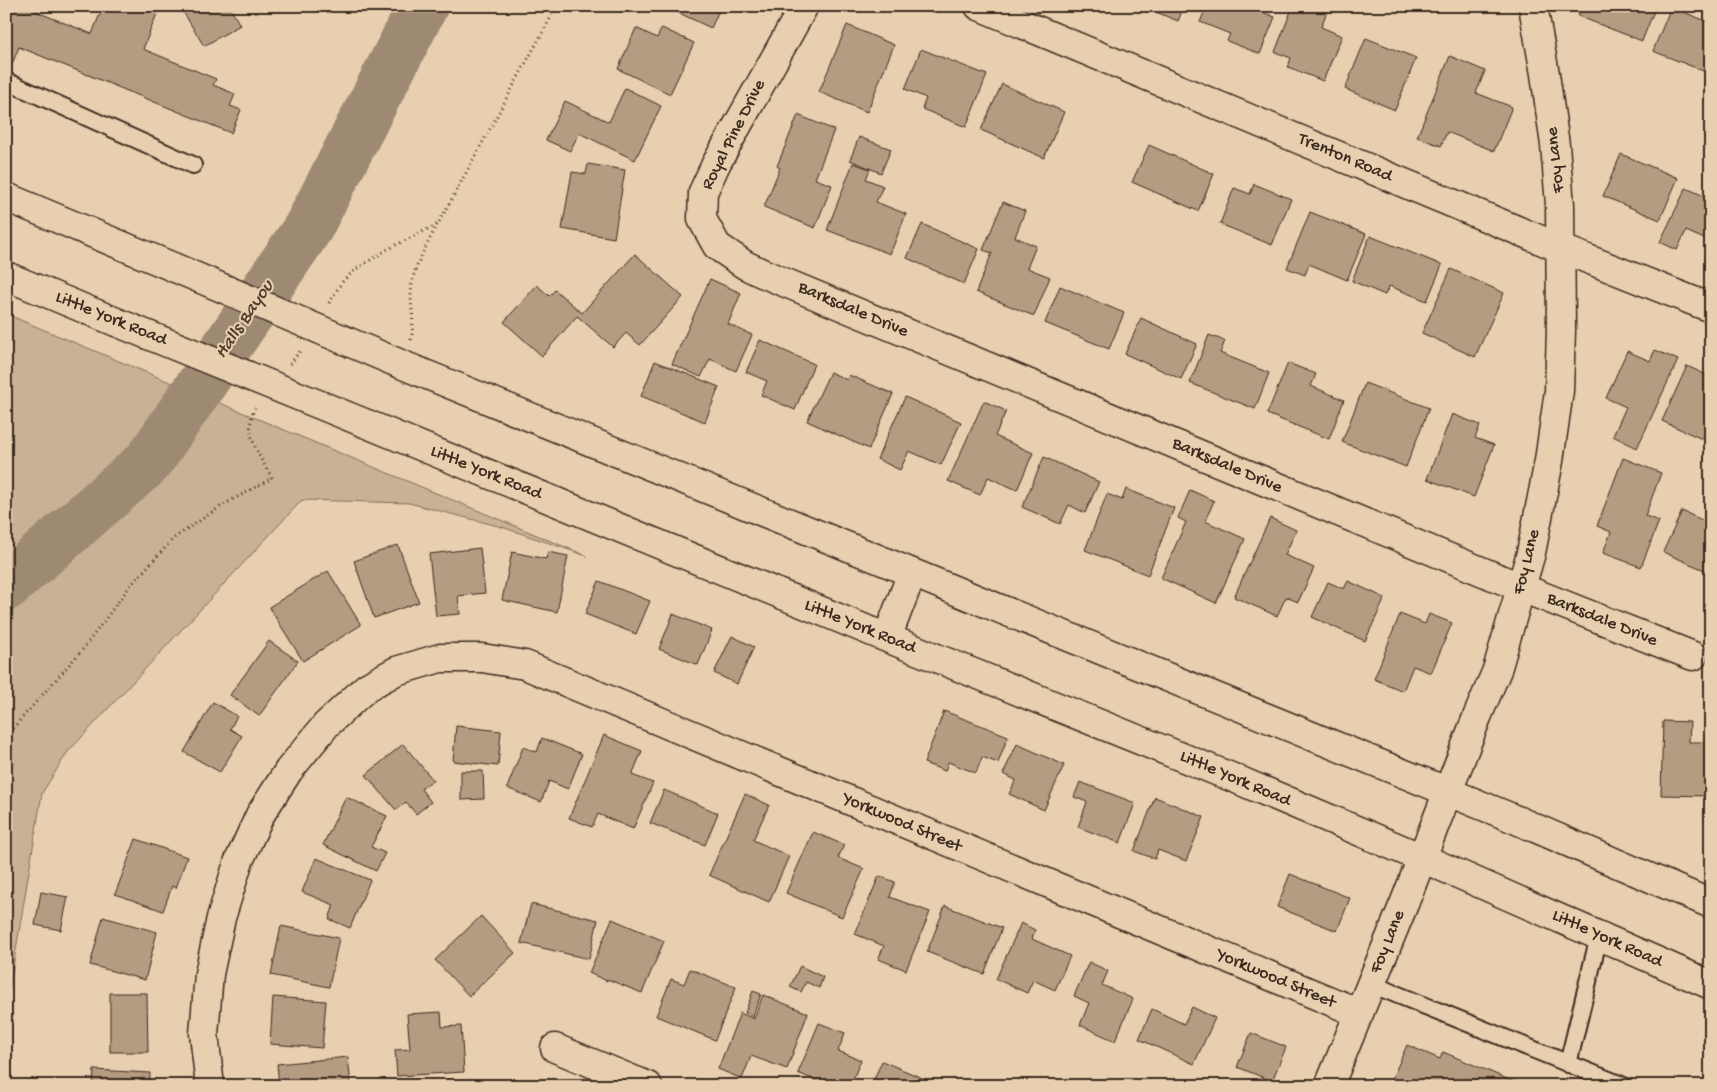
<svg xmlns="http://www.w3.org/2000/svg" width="1717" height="1092" font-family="'Gochi Hand',sans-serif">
	<rect width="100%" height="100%" fill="#e7cfaf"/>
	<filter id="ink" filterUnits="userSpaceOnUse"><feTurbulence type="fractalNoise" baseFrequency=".02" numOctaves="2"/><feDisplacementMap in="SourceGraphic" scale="10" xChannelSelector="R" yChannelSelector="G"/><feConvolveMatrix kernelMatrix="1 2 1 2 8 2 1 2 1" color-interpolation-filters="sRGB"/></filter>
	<g filter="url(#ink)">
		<!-- green -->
		<path fill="#c8b195" stroke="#826e5a" d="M6 314 587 556 502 527 409 503 302 500 67 753 42 793 6 1010Z"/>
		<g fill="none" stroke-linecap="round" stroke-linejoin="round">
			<!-- river -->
			<path stroke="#9e8a73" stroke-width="50" d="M6 586 148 462 308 228 423 6"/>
		</g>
		<!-- building -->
		<path fill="#b39c82" stroke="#3b2a1e" d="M6 6H37L39 7 37 12 92 34 103 6H160L143 49 216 79 213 85 235 94 230 106 241 110 231 133 19 47 6 79Z
			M188 6H229L240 25 204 46 182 10Z
			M664 6H721L711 28Z
			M1141 6H1184L1178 21Z
			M1207 6H1258L1257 10 1275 17 1260 54 1227 41 1230 34 1200 22Z
			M1293 6H1329L1321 27 1342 36 1323 81 1288 67 1291 58 1275 52Z
			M1582 6H1656L1642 41 1578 16Z
			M1671 7 1711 23V74L1653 51Z
			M847 25 894 45 867 112 819 92Z
			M636 28 657 38 662 28 694 43 670 94 618 69Z
			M1366 38 1416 58 1395 110 1345 89Z
			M921 49 987 75 966 127 922 109 926 98 905 89Z
			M1450 56 1485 71 1476 93 1512 107 1494 151 1447 132 1441 146 1417 137Z
			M1002 84 1064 112 1044 158 981 130Z
			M625 88 661 106 635 160 579 133 570 151 546 140 565 101 609 122Z
			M798 115 834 130 815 179 832 185 815 228 764 207 780 168 777 166Z
			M859 137 891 149 881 173 850 160Z
			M1149 145 1214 174 1198 211 1132 182Z
			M1621 154 1678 178 1660 220 1603 196Z
			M853 163 870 169 866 179 883 186 876 202 906 214 890 254 827 230Z
			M588 164 625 170 614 238 562 229 572 172 586 174Z
			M1254 184 1291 199 1272 245 1220 224 1234 188 1250 194Z
			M1686 188 1711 199V242L1686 231 1677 250 1660 242Z
			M1003 202 1025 211 1015 237 1036 246 1027 268 1050 277 1034 316 976 292 992 253 983 250Z
			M1310 212 1366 234 1347 280 1309 264 1305 275 1287 268Z
			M922 224 979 249 964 284 907 258Z
			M1370 236 1442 265 1427 301 1389 286 1385 295 1352 281Z
			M635 254 683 297 640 345 626 333 613 347 577 316 542 356 504 322 537 285 549 296 555 290 582 313Z
			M1451 269 1504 293 1475 357 1422 333Z
			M710 279 741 293 728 324 752 335 736 371 710 359 701 377 672 364Z
			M1060 286 1124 313 1109 349 1045 323Z
			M1141 318 1197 344 1181 379 1125 354Z
			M1209 335 1225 341 1220 353 1269 373 1255 409 1190 383Z
			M760 340 814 364 795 410 761 395 767 381 746 372Z
			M1655 350 1678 360 1637 448 1613 436 1626 407 1606 398 1627 351 1650 361Z
			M655 361 719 387 705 422 641 396Z
			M1288 363 1316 374 1311 386 1344 400 1329 439 1267 414Z
			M1687 366 1711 377V419L1702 439 1662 421Z
			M830 372 847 380 849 375 893 394 869 449 807 421Z
			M1365 383 1429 408 1406 467 1342 442Z
			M905 397 961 422 941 465 909 451 900 470 877 459Z
			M984 401 1006 411 995 436 1033 453 1017 490 988 477 980 495 948 481Z
			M1452 414 1480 425 1475 438 1494 445 1474 497 1427 479Z
			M1044 457 1099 482 1085 513 1069 505 1060 524 1022 507Z
			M1623 458 1661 473 1645 516 1659 521 1641 567 1603 553 1611 532 1597 526Z
			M1126 489 1174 508 1148 575 1085 550 1107 494 1122 500Z
			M1190 490 1214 501 1205 521 1245 539 1216 603 1161 578 1186 522 1178 518Z
			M1682 511 1711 524V573L1663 552Z
			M1270 518 1296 530 1285 555 1314 568 1298 602 1286 597 1277 616 1234 597Z
			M398 545 419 602 374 618 354 561Z
			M480 548 485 593 458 596 460 614 436 616 429 554Z
			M512 552 546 559 548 552 568 556 557 612 502 600Z
			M328 571 361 625 303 661 269 607Z
			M599 581 650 601 636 634 585 614Z
			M1348 581 1385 598 1365 641 1312 617 1328 582 1344 589Z
			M673 614 712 630 698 665 659 649Z
			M1400 614 1425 624 1429 614 1452 623 1431 673 1413 666 1403 691 1374 679Z
			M732 636 754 647 737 684 714 673Z
			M269 641 298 661 259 716 230 695Z
			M213 702 237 716 230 729 242 736 220 772 184 752Z
			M944 711 1008 736 998 763 982 757 976 773 948 762 945 771 924 763Z
			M1663 721 1690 722 1689 742H1711V796L1661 795Z
			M456 726 501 731 498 766 453 761Z
			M604 735 642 751 632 775 653 783 633 829 598 814 592 827 569 818Z
			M542 738 582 754 568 789 549 781 541 802 507 788 523 747 537 752Z
			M403 744 433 780 421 789 431 802 416 814 406 802 396 810 366 775Z
			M1017 744 1064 765 1044 810 1009 794 1016 780 1003 774Z
			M461 771H483L484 799 461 800Z
			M1080 782 1135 803 1120 843 1078 827 1087 802 1074 797Z
			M664 790 718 813 705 845 650 823Z
			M745 794 769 805 753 840 789 856 769 902 709 875Z
			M346 797 387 816 371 847 385 853 376 871 323 845Z
			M1155 797 1204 817 1186 861 1158 850 1155 859 1134 851Z
			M813 832 844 845 838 858 864 869 842 917 786 893Z
			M136 839 187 857 176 888 172 886 163 911 115 894Z
			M316 858 370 880 350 928 329 919 334 905 302 892Z
			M1290 874 1350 898 1337 931 1277 907Z
			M879 876 895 882 890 897 930 912 906 970 878 959 884 946 855 934Z
			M41 892 68 897 61 930 35 925Z
			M531 904 598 920 589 959 521 943Z
			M945 906 1002 928 984 974 927 952Z
			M481 916 515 953 469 996 435 960Z
			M103 917 157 932 145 980 90 965Z
			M612 919 664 941 642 993 607 979V981L589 973Z
			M1021 923 1035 930 1032 939 1070 956 1055 990 1033 980 1027 993 996 979Z
			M281 926 339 938 329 987 271 975Z
			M1089 962 1108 971 1102 985 1133 999 1115 1041 1080 1025 1089 1003 1074 996Z
			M800 966 823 977 819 988 806 982 801 992 790 987Z
			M690 969 736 987 715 1040 656 1016 671 979 684 984Z
			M753 991 761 994 753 1016 745 1013Z
			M110 993H147L148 1052H110Z
			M763 995 808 1013 787 1069 751 1056 742 1079 718 1069 740 1013 754 1019Z
			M273 997 326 1001 322 1048 270 1044Z
			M1192 1007 1215 1018 1194 1064 1139 1039 1152 1009 1184 1024Z
			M441 1012 442 1027 461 1026 464 1072 397 1076 395 1050 410 1049 407 1014Z
			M819 1023 845 1033 838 1051 861 1060 850 1086H829L798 1073Z
			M1251 1033 1286 1047 1272 1081 1237 1067Z
			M1407 1045 1440 1059 1443 1052 1524 1086H1389Z
			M348 1057 351 1085 279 1086 277 1064Z
			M882 1061 934 1083 933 1086H871Z
			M94 1070 150 1073 149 1086H93Z"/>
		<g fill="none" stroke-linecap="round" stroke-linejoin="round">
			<defs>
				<path id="service" d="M6 81 193 165
					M1371 984 1624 1086
					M1568 1064 1599 936"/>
				<path id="minor" d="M804 6 716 164 703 192 702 219 717 246 745 265 762 273 1522 588 1693 656
					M979 6 1560 248 1711 308
					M555 1048 648 1086
					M210 1086 204 1034 209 974 221 918 238 863 260 815 289 770 326 725 367 687 396 671 440 658H482L525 665 1359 1013"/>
				<path id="tertiary" d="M1329 1086 1404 904 1477 717 1497 670 1531 553 1549 461 1559 391 1561 330 1560 205 1555 145 1545 74 1533 6"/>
				<path id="secondary" d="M6 197 173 267
					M6 276 116 322
					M398 363 1505 815 1711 904
					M367 424 887 638 1236 779 1422 858 1711 985
					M887 638 912 573"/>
			</defs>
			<!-- service casing -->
			<use href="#service" stroke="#3b2a1e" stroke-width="20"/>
			<!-- minor casing -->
			<use href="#minor" stroke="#3b2a1e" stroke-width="31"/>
			<!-- tertiary casing -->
			<use href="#tertiary" stroke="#3b2a1e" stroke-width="31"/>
			<!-- secondary casing -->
			<use href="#secondary" stroke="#3b2a1e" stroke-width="31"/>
			<!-- path -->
			<path stroke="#3b2a1e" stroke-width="3" stroke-dasharray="1 4" stroke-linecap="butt" d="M329 303 342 282 356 269 388 249 438 224 557 6
				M411 340C415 321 411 311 411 294 411 269 427 246 437 225
				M290 364 300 351
				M6 736 83 649 130 586 174 538 223 505 272 478C260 457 242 432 255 408"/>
			<!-- service -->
			<use href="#service" stroke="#e7cfaf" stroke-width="16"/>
			<!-- minor -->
			<use href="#minor" stroke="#e7cfaf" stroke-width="28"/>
			<!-- tertiary -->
			<use href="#tertiary" stroke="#e7cfaf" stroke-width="28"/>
			<!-- secondary -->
			<use href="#secondary" stroke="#e7cfaf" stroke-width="28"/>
			<defs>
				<path id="secondary-bridge" d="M173 267 398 363
					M116 322 367 424"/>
			</defs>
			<!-- secondary-bridge casing -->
			<use href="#secondary-bridge" stroke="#3b2a1e" stroke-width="31" stroke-linecap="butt"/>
			<!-- secondary-bridge -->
			<use href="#secondary-bridge" stroke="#e7cfaf" stroke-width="28"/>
		</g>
	</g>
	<g text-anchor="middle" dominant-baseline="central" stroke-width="4" stroke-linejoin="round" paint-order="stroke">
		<!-- street labels -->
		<g font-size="18" fill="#3b2a1e" stroke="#e7cfaf">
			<text transform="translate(734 135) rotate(-63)">Royal Pine Drive</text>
			<text transform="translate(1345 158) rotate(23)">Trenton Road</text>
			<text transform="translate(1556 160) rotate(-96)">Foy Lane</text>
			<text transform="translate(853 310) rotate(23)">Barksdale Drive</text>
			<text transform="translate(111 319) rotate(22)">Little York Road</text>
			<text transform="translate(1227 466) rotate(23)">Barksdale Drive</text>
			<text transform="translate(486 473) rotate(22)">Little York Road</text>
			<text transform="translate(1527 562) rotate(-76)">Foy Lane</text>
			<text transform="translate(1602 620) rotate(22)">Barksdale Drive</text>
			<text transform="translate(860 627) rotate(22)">Little York Road</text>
			<text transform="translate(1235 779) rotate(23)">Little York Road</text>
			<text transform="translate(902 823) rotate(23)">Yorkwood Street</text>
			<text transform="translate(1607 939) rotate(24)">Little York Road</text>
			<text transform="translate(1388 942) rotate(-68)">Foy Lane</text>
			<text transform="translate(1276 979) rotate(23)">Yorkwood Street</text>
		</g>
		<!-- water labels -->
		<g font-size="19" font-style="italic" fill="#4f3d2f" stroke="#e7cfaf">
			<text transform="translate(245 320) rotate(-56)">Halls Bayou</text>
		</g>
	</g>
	<!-- margin -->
	<rect width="1717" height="1092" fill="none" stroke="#e7cfaf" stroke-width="25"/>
	<rect x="12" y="12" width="1692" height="1067" fill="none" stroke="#3b2a1e" stroke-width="2" filter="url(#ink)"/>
</svg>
